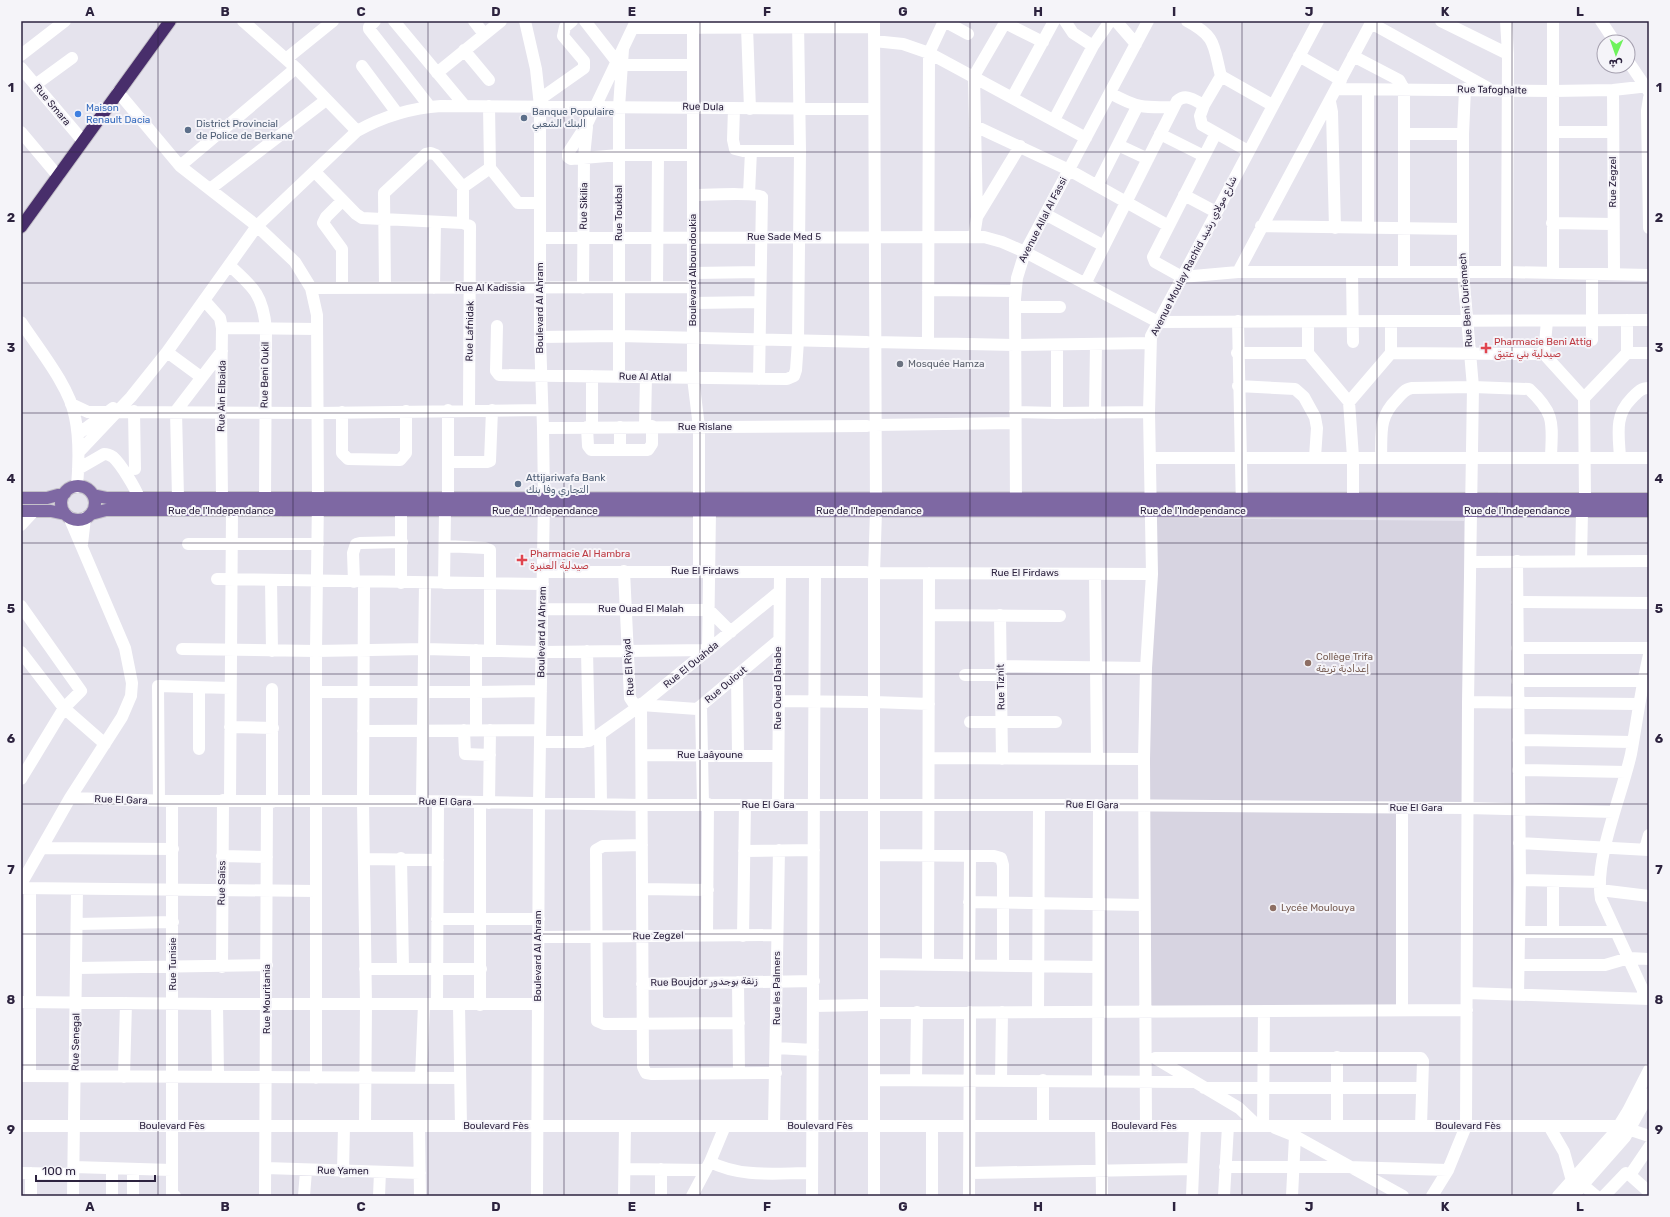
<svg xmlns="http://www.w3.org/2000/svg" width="1670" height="1217" font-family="Rubik,'Noto Sans Arabic',sans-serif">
	<rect width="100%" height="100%" fill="#e5e3ed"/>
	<!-- built -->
	<path fill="#d7d4e1" d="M1156 518 1464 521 1465 804H1400L1401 1011H1145V805Z"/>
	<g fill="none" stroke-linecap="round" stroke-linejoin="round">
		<defs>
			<path id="major" d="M61 503a17 17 0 1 1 34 0a17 17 0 1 1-34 0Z
				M93 495 107 498 1649 499
				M21 498H47L65 493
				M21 511H51L65 514
				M91 514 106 510 1649 511"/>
			<path id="highway" d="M21 227 170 21"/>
		</defs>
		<!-- major casing -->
		<use href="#major" stroke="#c4c1c9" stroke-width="14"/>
		<!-- highway casing -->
		<use href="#highway" stroke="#c4c1c9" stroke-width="14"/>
		<!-- minor -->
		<path stroke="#fff" stroke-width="12" d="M243 21 296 68 357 131
			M375 21 369 27V29L430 107
			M394 21 465 106
			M474 21 484 34
			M525 21 536 69 540 106V337L543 428 544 498 539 803 537 1196
			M585 21 617 62
			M636 21 587 124 568 153V157L571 159 619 155H693
			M693 21V378L699 427V571
			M874 21 876 511 874 573V1196
			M944 21 968 34
			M1065 21 1073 33 1093 46
			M1116 21 1136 44
			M1441 21 1508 54
			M1506 21 1508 54 1507 272
			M1601 21 1615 42
			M1005 23 1043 42
			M1371 23 1488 88
			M747 27 750 109
			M633 28 874 27
			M874 41 903 44 929 53 1086 138
			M464 50 489 80
			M21 55 65 21
			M1299 56 1341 80
			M1353 56 1399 80 1404 89V272
			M286 59 333 21
			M1628 61 1649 92
			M622 65H693
			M362 66 397 113
			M21 68 83 141
			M437 73 501 21
			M1221 76 1272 105
			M35 85 72 58
			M1337 89 1553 91 1613 90 1649 86
			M1613 90 1614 274
			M118 92 180 166 257 226 295 262 311 288 317 315 318 497 316 651V1078
			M1110 93C1137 108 1143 108 1174 107
			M1012 98 1054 21
			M1649 98 1647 111 1649 228
			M540 99 584 68V61L563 36 565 27 572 21
			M1330 102 1332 112 1335 228
			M1204 105 1200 116 1202 125 1248 151
			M489 106 490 168 518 203H540
			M734 108 733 140 735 149 743 151H800
			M1054 120 1093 46 1110 21
			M975 126 1069 170 1167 225
			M21 132 58 176
			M1553 132H1613
			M1216 133 1153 257 1155 262 1182 277 1238 272H1507L1649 275
			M1160 134 1204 156
			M1405 134H1463
			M1118 145 1148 159
			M180 166 296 68
			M315 172 356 214 362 218 463 223 470 226 469 410
			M1097 186 1137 107
			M463 187 490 168
			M210 189 326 100
			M749 194 751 151
			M693 195C704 195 756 192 762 197L759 379
			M1184 195 1216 212
			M342 201 326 217 323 223 342 249V288
			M1045 214 1104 246
			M977 217 1020 146
			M1552 223 1613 224
			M1261 226 1463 229
			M1368 228V90
			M974 236 977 217 974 76 1006 21
			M540 238 984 237 1002 242 1025 252 1158 322 1649 320
			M229 265C253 287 263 294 266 329L265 498
			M1238 272 1372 21
			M693 273 760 272
			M1352 273 1353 342
			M1553 273V21
			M1085 284 1177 101C1186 93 1194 100 1204 105L1221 76C1213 45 1217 37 1187 21
			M657 287 658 155
			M311 288 693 287
			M385 288 384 193 426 154 431 153 436 155 463 187V223
			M434 288 435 222
			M583 288 584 157 587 127
			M928 290 1015 291
			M204 300 220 318 222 328 221 412 222 498
			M693 303 760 302
			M1015 307H1060
			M1238 321 1242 509
			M1547 321 1544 354 1584 398 1627 353V320
			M21 322C38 348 70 387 75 417 80 440 79 463 77 487
			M1308 322V353L1349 402 1391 353V321
			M497 326 496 371 499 375 787 379 794 376 796 370 798 341 800 151 798 21
			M222 328 317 329
			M540 337 619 336 867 342
			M1592 340V274
			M874 342 1015 345 1150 343
			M928 343 929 53 944 21
			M167 352 201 377
			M1237 353H1308
			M1391 353 1544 354
			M1627 353H1649
			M619 376V107L623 49
			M1238 386 1295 389 1304 397 1315 417 1317 428 1315 457
			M1584 398 1585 499
			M1349 402 1353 457V508
			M71 404 88 412H108
			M448 410V497
			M134 411 135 469
			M117 412 318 413 542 410
			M342 412V453L348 459 400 460 406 453V411
			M1015 412 1057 413 1149 412
			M1057 413V345
			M1095 413 1096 344
			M874 425 1015 423
			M645 426 646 376
			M587 427 588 446 591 450H648L652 444V426
			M592 427V376
			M543 428 867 426
			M78 434 113 408
			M620 450V427
			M79 452 131 397 167 352 257 226 357 131C384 116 410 108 441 106L867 109
			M1151 458H1649
			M1381 458C1382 433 1378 418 1397 399 1401 394 1405 389 1412 388L1473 387 1529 389C1556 414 1552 424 1551 457
			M1620 458C1619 436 1614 416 1631 399 1637 393 1640 388 1649 388
			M448 462H487L490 461 492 410
			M78 469 104 454C107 454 110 455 113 457 121 464 136 489 139 498
			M178 498 176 411 222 351
			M1016 509 1015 299 1017 278 1025 252 1148 21
			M401 510V583
			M21 525 34 511
			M82 544 85 518
			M188 544H318
			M445 546 485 548 490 550V651
			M1517 561 1520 880 1518 994
			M1581 561 1582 511
			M1471 562 1649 561
			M624 571 630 698 634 704 641 705 643 1067 646 1073 652 1074 776 1073
			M543 572H866
			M874 573 1152 574
			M1095 574 1097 759
			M217 579 543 584
			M271 581 272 651
			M354 582 353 553 356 544 360 543 402 542
			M364 583 363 802 366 1004 365 1126
			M444 583 445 511
			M1517 602 1649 603
			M21 606 81 691 64 708 21 779
			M543 609 709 610 731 632
			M929 615 1060 616
			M1000 615 1002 759
			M1517 648H1649
			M182 649 316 651 425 649 542 652 708 650 710 511
			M587 651 589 741
			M21 652 64 708 105 744
			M1001 666 1146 668
			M965 675H1001
			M737 676 738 754
			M1517 681H1643
			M199 688V749
			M316 692H475L541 691
			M778 701 866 702
			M874 702 929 704
			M1468 702 1638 704
			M641 705 697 709 779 640
			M701 706 703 804
			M970 722H1056
			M230 727 273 728
			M464 730 465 754 490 755
			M476 730V650
			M363 731 540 730
			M600 734 601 803
			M1518 740 1632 742
			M540 742H583L593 739 641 705 779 592
			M642 755 778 756
			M929 758 1144 759
			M1518 770 1626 772
			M70 798 172 801H422L642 805H1099L1467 808 1614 812
			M230 800 232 510
			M159 801 158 686 230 688
			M172 801V1195L175 1196
			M422 801 425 583
			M272 802V689
			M480 803V1005
			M489 803 490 730
			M778 805 780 572
			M1402 808V1010
			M1519 843 1649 850
			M642 845 603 846 596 850 597 1021 604 1024 739 1023
			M42 848 173 849
			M1645 849 1649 835
			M744 851 814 850
			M874 855 994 856 1001 858 1003 865V965
			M222 856 267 857
			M401 858 403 968
			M364 859 438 860
			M1520 880 1600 882
			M21 884 70 798 122 717 131 696 132 683 125 648 69 517
			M21 888 316 891
			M642 889 708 890
			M1600 890 1649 896
			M969 902 1144 905
			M437 919H539
			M77 924 173 922
			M1520 932H1616
			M1553 932V881
			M707 935 708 804
			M743 936 745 805
			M539 937 777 935
			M874 964 1098 967
			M928 965 929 573
			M1519 965H1605L1629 958 1649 959
			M969 966 970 856
			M222 967 223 800
			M77 968 267 965
			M365 969H481
			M738 982 739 1073
			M642 984 814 981
			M1468 993 1649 999
			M1647 999 1601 899C1594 858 1622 795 1631 754 1637 721 1641 688 1649 655
			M21 1002 217 1004H538
			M217 1004 218 1076
			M437 1004 438 802
			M459 1005 461 1126
			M814 1006 866 1005
			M1038 1012 1039 805
			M874 1013 1467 1010
			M776 1048 813 1050
			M1155 1058 1239 1108 1258 1126
			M1156 1058H1421L1423 1061 1421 1126
			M21 1076 460 1078
			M30 1076V889
			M124 1077 126 1003
			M421 1078 424 1004
			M874 1080 1193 1082
			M916 1080 917 1012
			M1001 1080 1002 1012
			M1043 1080V1126
			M1098 1081 1099 805
			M1204 1088H1422
			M21 1126H1619L1649 1136
			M419 1126 420 1196
			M774 1126 779 850
			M932 1126V1196
			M1101 1126 1102 1196
			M1146 1126 1144 759 1146 668 1152 574 1149 412 1151 336 1318 21
			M1263 1126 1264 1011
			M1337 1126V1057
			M1549 1126 1564 1152 1572 1181
			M1275 1128 1295 1136 1403 1196
			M710 1162C742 1178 776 1173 811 1173
			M74 1167 172 1170
			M1225 1167H1347L1448 1170
			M266 1168 420 1173
			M625 1169 706 1170
			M343 1172 344 1126
			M21 1173 73 1174
			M969 1173 1193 1169
			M1630 1175 1649 1147
			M1583 1185 1596 1196
			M31 1196V1173
			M73 1196 77 889
			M112 1196V1169
			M133 1196V1170
			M265 1196 267 802
			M304 1196 306 1171
			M379 1196 380 1172
			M624 1196 625 1126
			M661 1196V1169
			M692 1196 710 1162 725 1126
			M812 1196 815 572
			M969 1196 970 1012
			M1192 1196 1195 1126
			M1224 1196 1228 1126
			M1292 1196 1295 1136
			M1432 1196 1448 1170 1466 1126 1468 702 1473 387 1463 272V134L1465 89
			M1558 1196 1615 1132 1628 1111 1649 1070
			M1573 1196 1625 1137 1649 1094
			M1604 1196 1626 1173 1630 1175 1649 1192"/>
		<!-- major -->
		<use href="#major" stroke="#7e68a3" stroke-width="12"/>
		<!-- highway -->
		<use href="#highway" stroke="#482e6b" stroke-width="12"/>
	</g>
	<!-- grid -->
	<path fill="none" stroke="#2d233f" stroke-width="1" stroke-opacity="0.55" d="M158 21V1196M293 21V1196M428 21V1196M564 21V1196M700 21V1196M835 21V1196M970 21V1196M1106 21V1196M1242 21V1196M1377 21V1196M1512 21V1196M21 152H1649M21 283H1649M21 413H1649M21 543H1649M21 674H1649M21 804H1649M21 934H1649M21 1065H1649"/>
	<!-- markers -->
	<circle fill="#3f7fe0" stroke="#f5f4f9" stroke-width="1.5" cx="78" cy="114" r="4"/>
	<g fill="#5c6f8a" stroke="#f5f4f9" stroke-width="1.5">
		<circle cx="524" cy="118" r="4"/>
		<circle cx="188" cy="130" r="4"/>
		<circle cx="518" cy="484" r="4"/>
	</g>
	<g fill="#e0444e" stroke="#f5f4f9" stroke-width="1.5">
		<path d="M1484 342h4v4h4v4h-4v4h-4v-4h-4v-4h4z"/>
		<path d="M520 554h4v4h4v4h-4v4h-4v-4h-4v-4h4z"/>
	</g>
	<circle fill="#6b7280" stroke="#f5f4f9" stroke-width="1.5" cx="900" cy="364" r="4"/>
	<g fill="#8d6e63" stroke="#f5f4f9" stroke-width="1.5">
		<circle cx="1308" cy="663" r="4"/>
		<circle cx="1273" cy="908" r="4"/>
	</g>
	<g text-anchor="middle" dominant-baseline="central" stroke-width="4" stroke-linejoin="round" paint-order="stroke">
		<!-- street labels -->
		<g font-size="10" fill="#2d233f" stroke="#f5f4f9">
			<text transform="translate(1492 90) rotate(1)">Rue Tafoghalte</text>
			<text transform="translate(52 105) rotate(50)">Rue Smara</text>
			<text transform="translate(703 107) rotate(1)">Rue Dula</text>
			<text transform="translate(1613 182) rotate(-90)">Rue Zegzel</text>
			<text transform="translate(584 206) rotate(-89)">Rue Sikilia</text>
			<text transform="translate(619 213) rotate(-90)">Rue Toukbal</text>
			<text transform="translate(1043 220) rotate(-63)">Avenue Allal Al Fassi</text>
			<text x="784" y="237">Rue Sade Med 5</text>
			<text transform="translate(1194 256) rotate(-63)">Avenue Moulay Rachid شارع مولاي رشيد</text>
			<text transform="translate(693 270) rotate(-90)">Boulevard Alboundoukia</text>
			<text x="490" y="288">Rue Al Kadissia</text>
			<text transform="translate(1466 300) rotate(-94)">Rue Beni Ouriemech</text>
			<text transform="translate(540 308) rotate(-90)">Boulevard Al Ahram</text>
			<text transform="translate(470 331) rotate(-89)">Rue Lafnidak</text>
			<text transform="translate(265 375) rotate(-89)">Rue Beni Oukil</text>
			<text transform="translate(645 377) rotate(1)">Rue Al Atlal</text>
			<text transform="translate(222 396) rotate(-89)">Rue Ain Elbaida</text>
			<text x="705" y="427">Rue Rislane</text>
			<text x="221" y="511">Rue de l'Independance</text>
			<text x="545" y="511">Rue de l'Independance</text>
			<text x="869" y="511">Rue de l'Independance</text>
			<text x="1193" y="511">Rue de l'Independance</text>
			<text x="1517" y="511">Rue de l'Independance</text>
			<text x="705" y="571">Rue El Firdaws</text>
			<text x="1025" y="573">Rue El Firdaws</text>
			<text x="641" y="609">Rue Ouad El Malah</text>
			<text transform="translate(542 632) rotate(-89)">Boulevard Al Ahram</text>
			<text transform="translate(691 665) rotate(-39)">Rue El Ouahda</text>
			<text transform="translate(629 667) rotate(-94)">Rue El Riyad</text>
			<text transform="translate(726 685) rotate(-40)">Rue Oulout</text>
			<text transform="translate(1001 687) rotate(-91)">Rue Tiznit</text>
			<text transform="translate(778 688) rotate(-90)">Rue Oued Dahabe</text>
			<text x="710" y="755">Rue Laâyoune</text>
			<text transform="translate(121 800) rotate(2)">Rue El Gara</text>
			<text transform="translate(445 802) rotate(1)">Rue El Gara</text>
			<text x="768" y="805">Rue El Gara</text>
			<text transform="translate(1092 805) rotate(1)">Rue El Gara</text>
			<text x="1416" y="808">Rue El Gara</text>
			<text transform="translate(222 883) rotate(-89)">Rue Saïss</text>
			<text transform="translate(658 936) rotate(-1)">Rue Zegzel</text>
			<text transform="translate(538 956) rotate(-90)">Boulevard Al Ahram</text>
			<text transform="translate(173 964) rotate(-90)">Rue Tunisie</text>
			<text transform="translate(704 982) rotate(-1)">Rue Boujdor زنقة بوجدور</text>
			<text transform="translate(777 988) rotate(-90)">Rue les Palmers</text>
			<text transform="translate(267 999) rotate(-90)">Rue Mouritania</text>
			<text transform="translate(76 1042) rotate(-89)">Rue Senegal</text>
			<text x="172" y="1126">Boulevard Fès</text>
			<text x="496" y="1126">Boulevard Fès</text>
			<text x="820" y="1126">Boulevard Fès</text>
			<text x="1144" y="1126">Boulevard Fès</text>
			<text x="1468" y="1126">Boulevard Fès</text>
			<text transform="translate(343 1171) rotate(1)">Rue Yamen</text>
		</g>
		<!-- shop labels -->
		<g font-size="10" fill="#366cbe" stroke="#f5f4f9" text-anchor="start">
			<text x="86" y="108">Maison<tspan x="86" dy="12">Renault Dacia</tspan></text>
		</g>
		<!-- service labels -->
		<g font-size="10" fill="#4e5e75" stroke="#f5f4f9" text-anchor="start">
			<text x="532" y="112">Banque Populaire<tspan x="532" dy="12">البنك الشعبي</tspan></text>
			<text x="196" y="124">District Provincial<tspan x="196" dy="12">de Police de Berkane</tspan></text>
			<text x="526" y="478">Attijariwafa Bank<tspan x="526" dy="12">التجاري وفا بنك</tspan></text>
		</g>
		<!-- health labels -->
		<g font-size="10" fill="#be3a42" stroke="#f5f4f9" text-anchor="start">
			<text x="1494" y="342">Pharmacie Beni Attig<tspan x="1494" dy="12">صيدلية بني عتيق</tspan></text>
			<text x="530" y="554">Pharmacie Al Hambra<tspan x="530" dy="12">صيدلية العنبرة</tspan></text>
		</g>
		<!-- worship labels -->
		<g font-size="10" fill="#5b616d" stroke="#f5f4f9" text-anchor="start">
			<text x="908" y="364">Mosquée Hamza</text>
		</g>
		<!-- education labels -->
		<g font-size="10" fill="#785e54" stroke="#f5f4f9" text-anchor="start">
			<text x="1316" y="657">Collège Trifa<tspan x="1316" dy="12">إعدادية تريفة</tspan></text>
			<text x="1281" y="908">Lycée Moulouya</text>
		</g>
	</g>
	<!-- border -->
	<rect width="1670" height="1217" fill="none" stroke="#f5f4f9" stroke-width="44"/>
	<!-- north arrow -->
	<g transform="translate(1616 54) rotate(182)"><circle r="19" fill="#f5f4f9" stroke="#a5a0af"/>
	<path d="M0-3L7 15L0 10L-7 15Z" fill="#6ef25c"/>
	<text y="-6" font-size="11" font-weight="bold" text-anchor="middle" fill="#2d233f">ش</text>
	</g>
	<!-- scale -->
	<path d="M36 1175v6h119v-6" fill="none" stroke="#2d233f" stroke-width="2"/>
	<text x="42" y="1175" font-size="12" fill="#2d233f" stroke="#f5f4f9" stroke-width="3" paint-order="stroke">100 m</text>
	<rect x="22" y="22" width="1626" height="1173" fill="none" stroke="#2d233f" stroke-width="1.5"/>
	<g font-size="13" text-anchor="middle" font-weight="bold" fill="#2d233f">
		<text x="90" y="16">A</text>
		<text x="225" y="16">B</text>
		<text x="361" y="16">C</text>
		<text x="496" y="16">D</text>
		<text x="632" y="16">E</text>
		<text x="767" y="16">F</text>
		<text x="903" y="16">G</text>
		<text x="1038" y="16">H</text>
		<text x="1174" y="16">I</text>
		<text x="1309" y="16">J</text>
		<text x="1445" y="16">K</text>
		<text x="1580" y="16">L</text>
		<text x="11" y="92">1</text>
		<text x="1659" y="92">1</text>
		<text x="11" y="222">2</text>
		<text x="1659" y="222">2</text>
		<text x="11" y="352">3</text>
		<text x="1659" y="352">3</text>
		<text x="11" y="483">4</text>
		<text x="1659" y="483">4</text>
		<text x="11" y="613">5</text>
		<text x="1659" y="613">5</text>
		<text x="11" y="743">6</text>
		<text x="1659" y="743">6</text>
		<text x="11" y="874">7</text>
		<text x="1659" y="874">7</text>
		<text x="11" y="1004">8</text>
		<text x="1659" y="1004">8</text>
		<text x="11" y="1134">9</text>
		<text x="1659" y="1134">9</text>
		<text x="90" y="1211">A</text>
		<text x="225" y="1211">B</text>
		<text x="361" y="1211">C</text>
		<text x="496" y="1211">D</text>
		<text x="632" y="1211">E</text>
		<text x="767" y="1211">F</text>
		<text x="903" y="1211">G</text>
		<text x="1038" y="1211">H</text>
		<text x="1174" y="1211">I</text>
		<text x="1309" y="1211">J</text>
		<text x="1445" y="1211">K</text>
		<text x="1580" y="1211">L</text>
	</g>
</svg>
